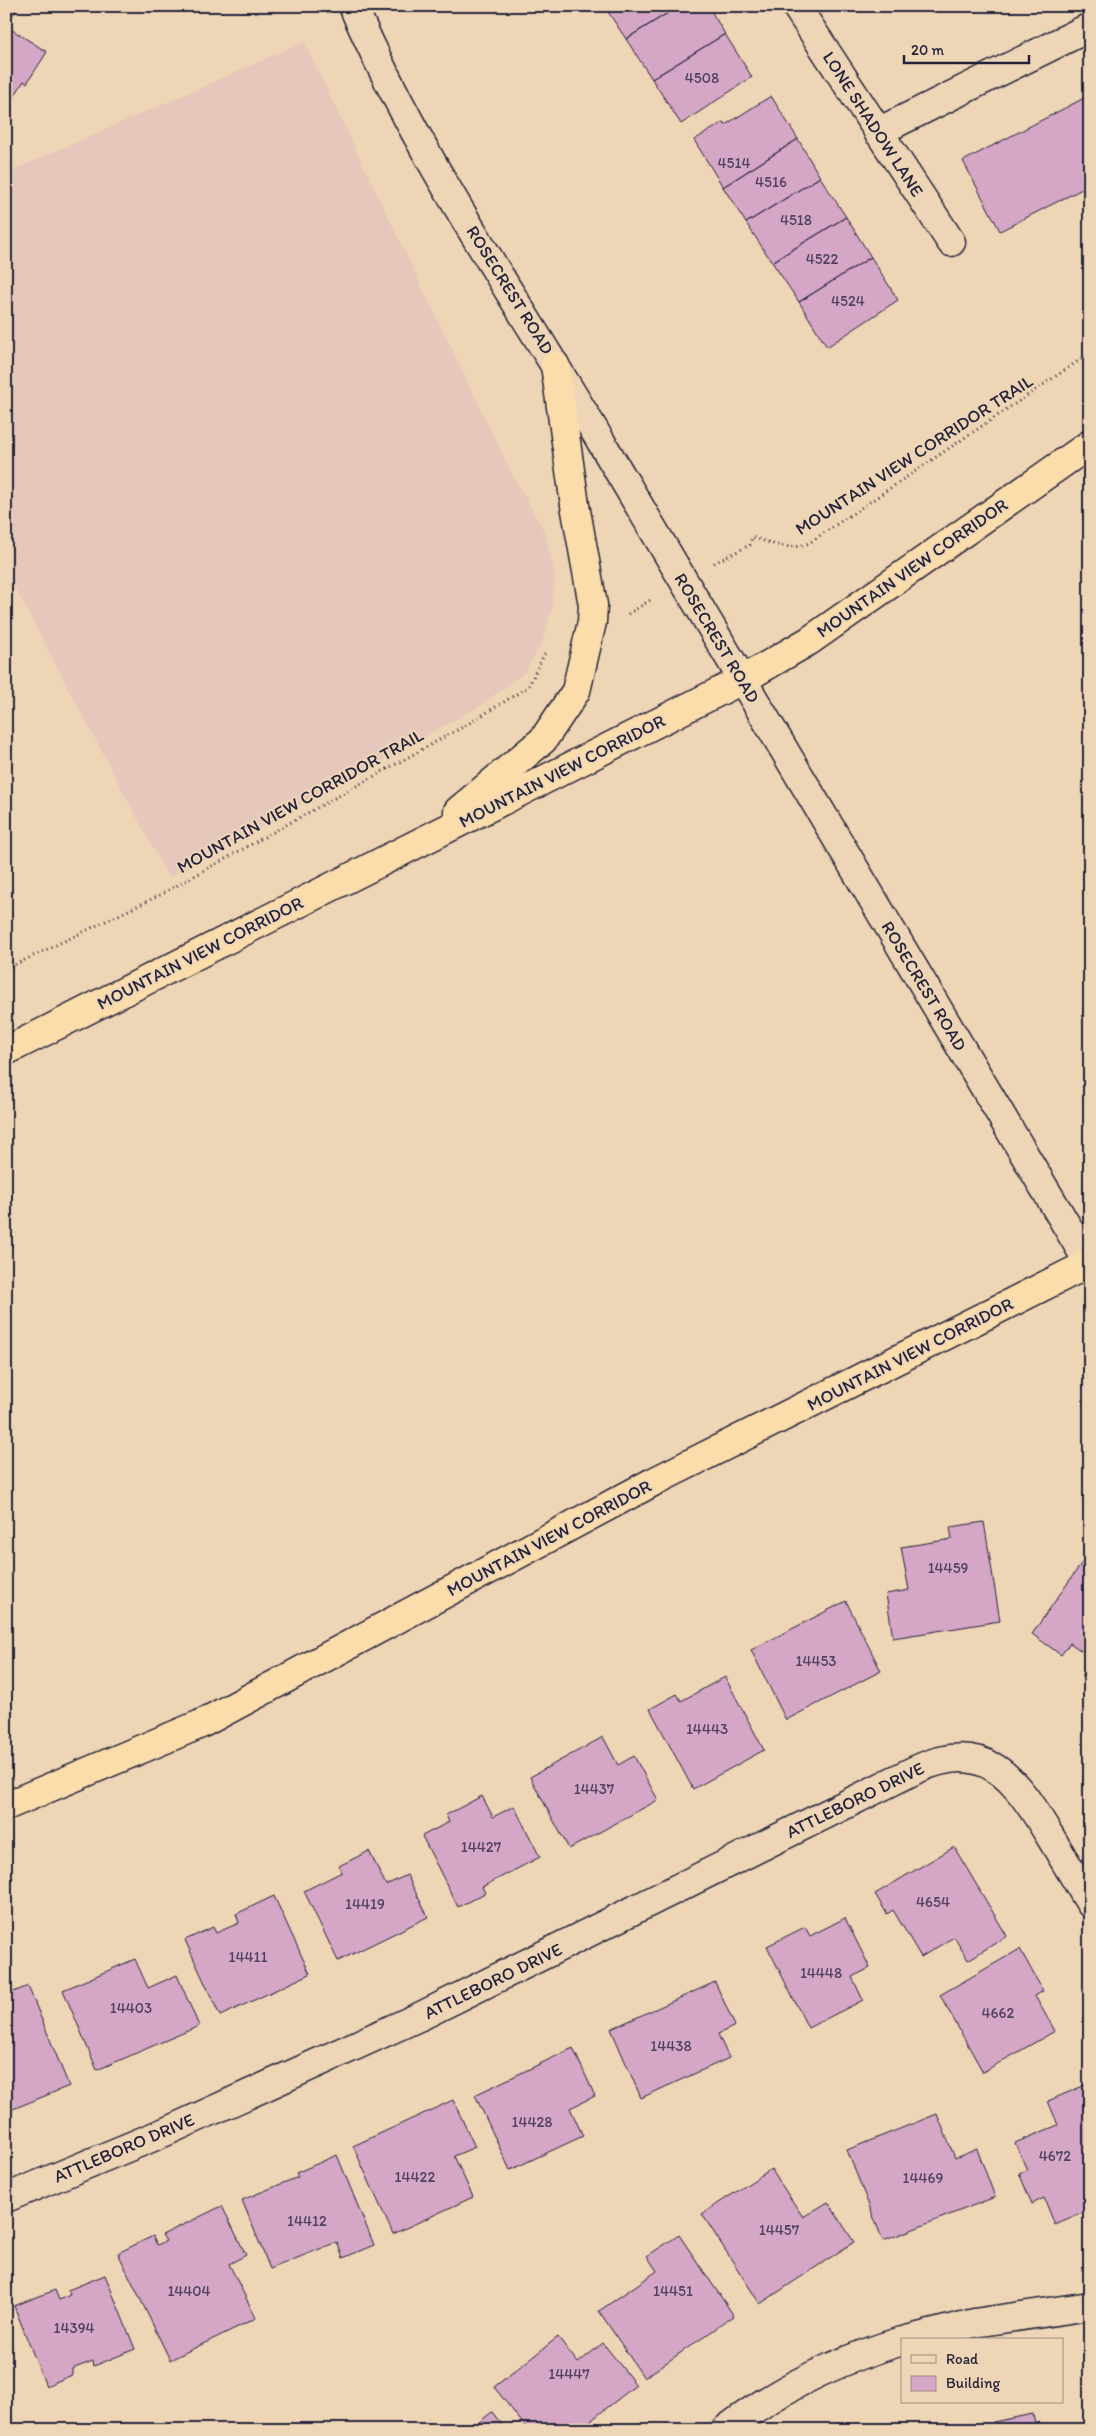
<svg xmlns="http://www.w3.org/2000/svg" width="1096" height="2436" font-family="Itim,sans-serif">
	<rect width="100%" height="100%" fill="#eed5b6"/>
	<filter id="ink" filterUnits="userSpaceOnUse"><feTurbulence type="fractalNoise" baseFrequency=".02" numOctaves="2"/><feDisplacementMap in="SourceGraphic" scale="10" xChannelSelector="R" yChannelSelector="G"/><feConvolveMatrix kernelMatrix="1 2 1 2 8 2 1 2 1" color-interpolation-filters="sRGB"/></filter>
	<g filter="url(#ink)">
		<!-- built -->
		<path fill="#e6c7bb" d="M304 42 513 476 545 533 555 575 551 612 542 643 524 673 478 707 169 878 6 571V173Z"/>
		<!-- building -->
		<path fill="#d5a6c6" stroke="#22223b" d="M6 6 18 8 6 25Z
			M604 6H679L626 39Z
			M679 6H708L725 34 652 79 626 39Z
			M6 26 47 52 27 83 24 81 8 106 6 105Z
			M725 34 752 77 681 124 652 79Z
			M1090 95V185L1000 231 963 161Z
			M771 96 798 139 723 187 694 140 724 122 725 125Z
			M798 139 820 177 746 223 723 187Z
			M820 177 846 217 772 262 746 223Z
			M846 217 871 257 799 302 772 262Z
			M871 257 898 300 827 347 799 302Z
			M984 1522 1000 1621 893 1638 886 1594 909 1590 901 1547 952 1539 950 1527Z
			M1088 1554 1090 1555V1657L1070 1643 1061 1655 1032 1634Z
			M846 1601 881 1671 786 1720 751 1650Z
			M725 1677 764 1750 693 1789 650 1709 677 1694 681 1701Z
			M603 1737 618 1765 634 1756 658 1800 569 1849 530 1777Z
			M482 1796 493 1817 514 1806 540 1857 482 1887 485 1893 458 1907 422 1836 449 1822 446 1815Z
			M954 1847 1007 1936 968 1960 954 1937 921 1957 893 1910 887 1914 875 1894Z
			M369 1851 386 1885 407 1875 428 1917 338 1961 304 1891 342 1872 339 1866Z
			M274 1896 310 1974 220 2016 185 1940 213 1927 216 1933 239 1923 236 1914Z
			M845 1918 870 1968 852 1977 863 2000 808 2028 767 1946 805 1927 810 1936Z
			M1020 1949 1043 1991 1035 1996 1055 2031 983 2072 940 1995Z
			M135 1959 148 1988 177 1975 199 2026 97 2070 63 1990Z
			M715 1982 735 2026 718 2034 729 2058 641 2098 611 2029Z
			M28 1986 69 2086 6 2112V1995Z
			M573 2048 595 2096 570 2108 583 2136 510 2170 475 2095Z
			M1090 2083V2210L1055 2225 1044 2198 1032 2204 1019 2173 1027 2170 1015 2143 1058 2125 1048 2101Z
			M453 2100 475 2147 454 2156 473 2197 393 2234 353 2146Z
			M937 2114 955 2158 977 2149 995 2197 883 2241 847 2150Z
			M337 2155 374 2245 343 2258 337 2242 270 2269 242 2200 298 2177 296 2173Z
			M771 2169 803 2217 828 2202 854 2242 760 2304 702 2214Z
			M222 2206 246 2255 229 2264 256 2318 170 2360 118 2253 153 2236 157 2245 166 2241 162 2235Z
			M679 2235 734 2316 644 2378 599 2311 657 2271 647 2256Z
			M105 2275 135 2349 94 2366 93 2361 72 2369V2375L46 2386 14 2306 55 2290 59 2300 70 2295 68 2290Z
			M558 2337 578 2363 603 2343 636 2385 579 2430H528L494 2387Z
			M492 2412 506 2430H469Z
			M1033 2414 1036 2430H995L993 2422Z"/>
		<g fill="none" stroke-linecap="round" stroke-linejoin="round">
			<defs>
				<path id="minor" d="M796 6 951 242
					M878 132 1090 27
					M6 2198 165 2132 423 2015 915 1770C985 1737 1014 1777 1048 1833 1062 1856 1076 1880 1090 1903
					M906 2340 974 2323 1090 2306
					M725 2430C778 2389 839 2360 902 2341"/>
				<path id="secondary" d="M353 6C420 161 518 301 603 445 765 719 928 992 1090 1265"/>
				<path id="trunk" d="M458 811 543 740 576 691 592 622 593 605 575 505 555 365
					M6 1051 742 680 809 641 1090 444
					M6 1806 201 1724 653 1482 1090 1263"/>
			</defs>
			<!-- minor casing -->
			<use href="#minor" stroke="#22223b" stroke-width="31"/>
			<!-- secondary casing -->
			<use href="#secondary" stroke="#22223b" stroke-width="31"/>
			<!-- trunk casing -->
			<use href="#trunk" stroke="#22223b" stroke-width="31"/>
			<!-- path -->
			<path stroke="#22223b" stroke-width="3" stroke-dasharray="1 4" stroke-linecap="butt" d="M714 563 750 545 752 537C773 544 789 551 809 543L1090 353
				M628 614 652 599
				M6 969 160 895 468 724 528 687 546 651"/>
			<!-- minor -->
			<use href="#minor" stroke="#eed5b6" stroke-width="28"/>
			<!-- secondary -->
			<use href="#secondary" stroke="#eed5b6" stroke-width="28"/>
			<!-- trunk -->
			<use href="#trunk" stroke="#fbddab" stroke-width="28"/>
		</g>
	</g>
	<g text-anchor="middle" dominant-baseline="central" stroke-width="4" stroke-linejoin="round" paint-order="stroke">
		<!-- number labels -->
		<g font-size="15" fill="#4f435e">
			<text x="702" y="78">4508</text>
			<text x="734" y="163">4514</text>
			<text x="771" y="182">4516</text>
			<text x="796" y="220">4518</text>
			<text x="822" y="259">4522</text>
			<text x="848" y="301">4524</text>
			<text x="948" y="1568">14459</text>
			<text x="816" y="1661">14453</text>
			<text x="707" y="1729">14443</text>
			<text x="594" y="1789">14437</text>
			<text x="481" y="1847">14427</text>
			<text x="933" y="1902">4654</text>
			<text x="365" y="1904">14419</text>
			<text x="248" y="1957">14411</text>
			<text x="821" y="1973">14448</text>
			<text x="131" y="2008">14403</text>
			<text x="998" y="2013">4662</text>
			<text x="671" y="2046">14438</text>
			<text x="532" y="2122">14428</text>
			<text x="1055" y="2156">4672</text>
			<text x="415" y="2177">14422</text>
			<text x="923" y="2178">14469</text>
			<text x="307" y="2221">14412</text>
			<text x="779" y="2230">14457</text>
			<text x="189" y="2291">14404</text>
			<text x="673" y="2291">14451</text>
			<text x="74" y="2328">14394</text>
			<text x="569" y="2374">14447</text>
		</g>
		<!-- street labels -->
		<g font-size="18" fill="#22223b" stroke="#eed5b6">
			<text transform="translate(873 124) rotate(57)">LONE SHADOW LANE</text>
			<text transform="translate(510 290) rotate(58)">ROSECREST ROAD</text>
			<text transform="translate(914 455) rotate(-33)">MOUNTAIN VIEW CORRIDOR TRAIL</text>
			<text transform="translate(912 568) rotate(-35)">MOUNTAIN VIEW CORRIDOR</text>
			<text transform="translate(717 638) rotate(59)">ROSECREST ROAD</text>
			<text transform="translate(562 771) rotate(-27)">MOUNTAIN VIEW CORRIDOR</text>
			<text transform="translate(300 801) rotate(-29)">MOUNTAIN VIEW CORRIDOR TRAIL</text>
			<text transform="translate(200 953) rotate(-27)">MOUNTAIN VIEW CORRIDOR</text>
			<text transform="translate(924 986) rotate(59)">ROSECREST ROAD</text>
			<text transform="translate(910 1354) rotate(-27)">MOUNTAIN VIEW CORRIDOR</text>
			<text transform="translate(549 1538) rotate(-28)">MOUNTAIN VIEW CORRIDOR</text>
			<text transform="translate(855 1800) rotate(-26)">ATTLEBORO DRIVE</text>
			<text transform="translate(493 1981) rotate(-26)">ATTLEBORO DRIVE</text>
			<text transform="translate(124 2148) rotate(-23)">ATTLEBORO DRIVE</text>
		</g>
	</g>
	<!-- margin -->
	<rect width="1096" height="2436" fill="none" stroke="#eed5b6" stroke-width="25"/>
	<rect x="12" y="12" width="1071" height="2411" fill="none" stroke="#22223b" stroke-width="2" filter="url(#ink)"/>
	<!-- legend -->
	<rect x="901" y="2338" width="162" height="65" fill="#eed5b6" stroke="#9c8d85"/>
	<rect x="911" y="2355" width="25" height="8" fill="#eed5b6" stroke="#9c8d85"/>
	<text x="946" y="2364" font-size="15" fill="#22223b">Road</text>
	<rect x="911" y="2376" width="25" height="15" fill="#d5a6c6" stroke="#9c8d85"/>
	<text x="946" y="2388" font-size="15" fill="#22223b">Building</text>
	<!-- scale -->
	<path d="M904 55v8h125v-8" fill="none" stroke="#22223b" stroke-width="2.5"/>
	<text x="911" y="55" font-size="15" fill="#22223b" stroke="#eed5b6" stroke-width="4" paint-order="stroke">20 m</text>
</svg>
